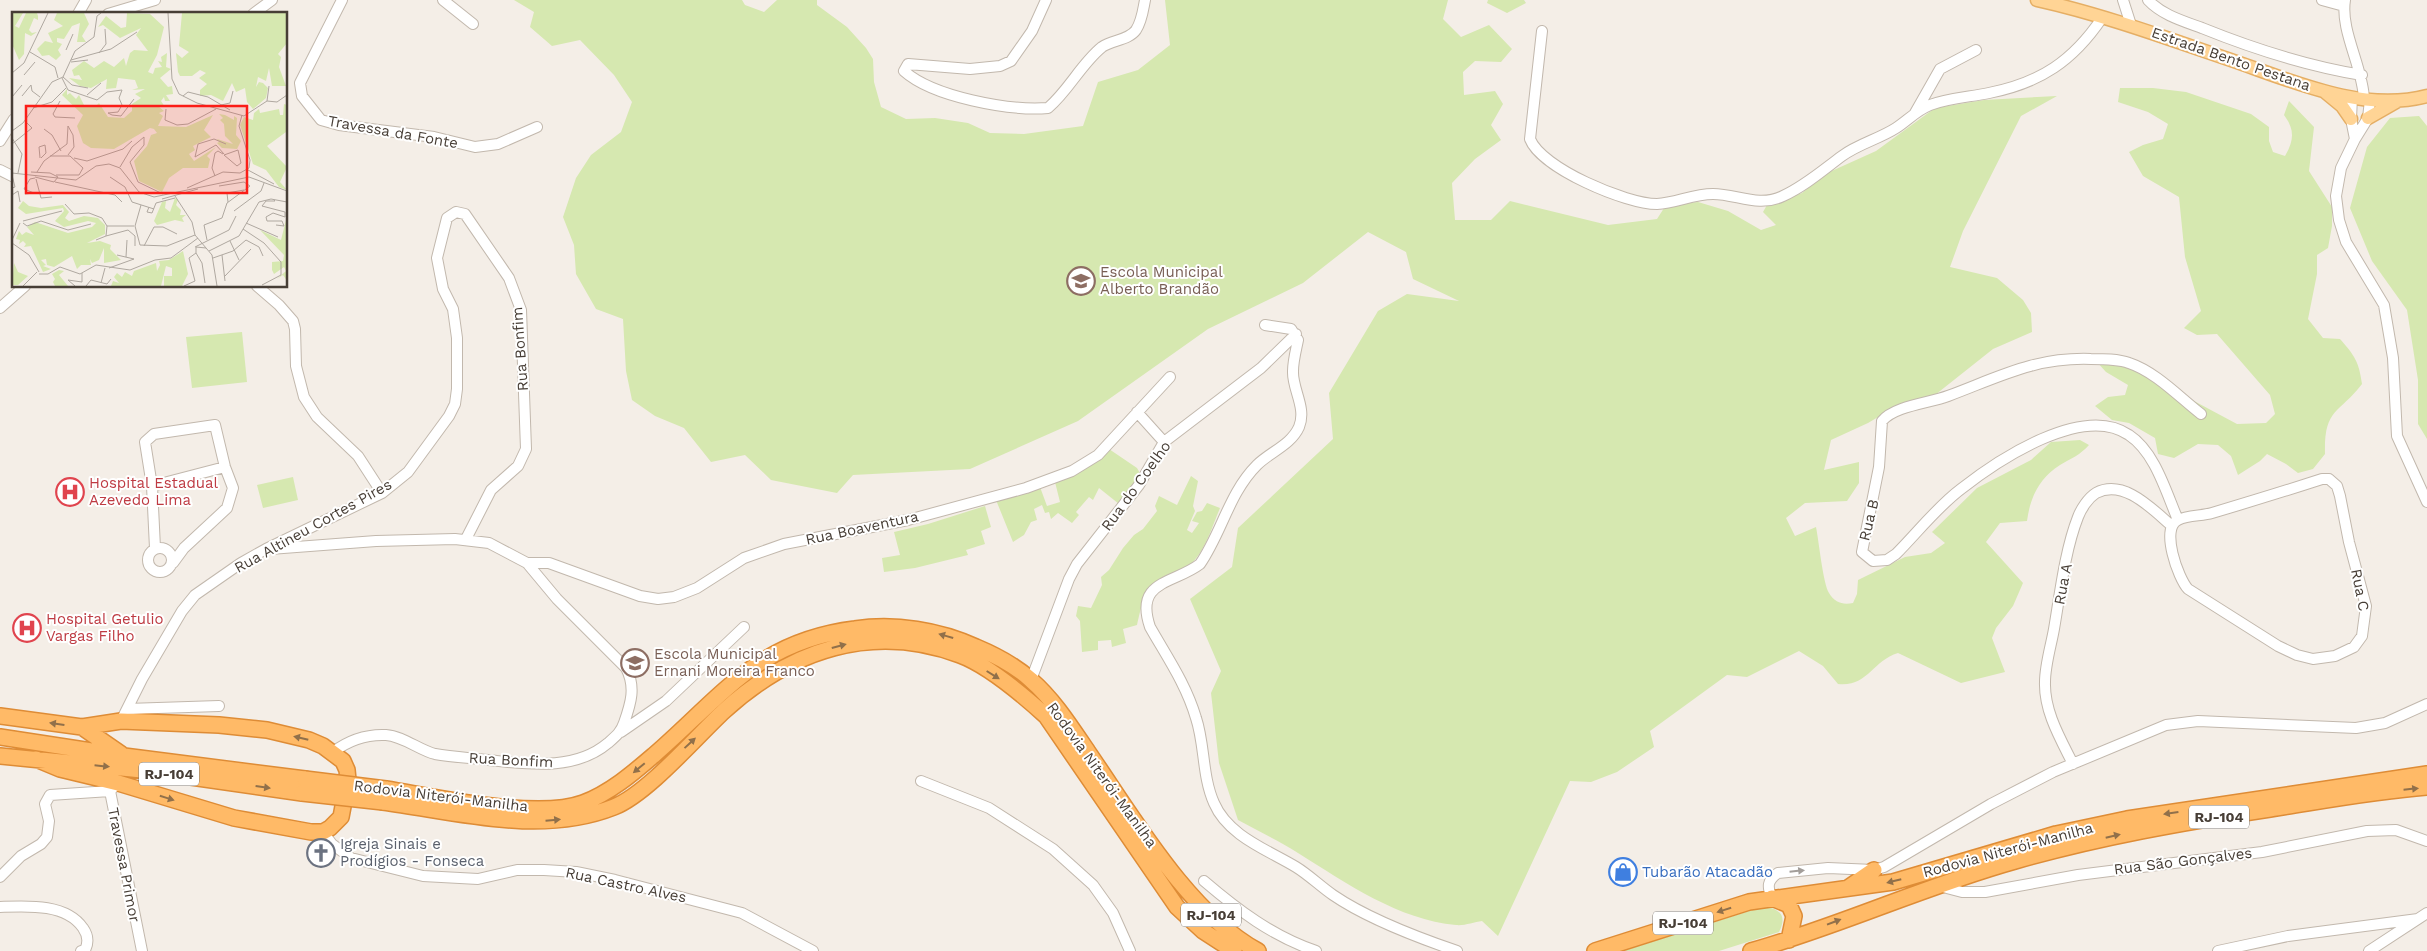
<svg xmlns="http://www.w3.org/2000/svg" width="2427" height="951" font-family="'Work Sans',sans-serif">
	<rect width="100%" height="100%" fill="#f4eee7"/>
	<!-- green -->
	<path fill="#d6e8b0" d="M514 0H742L745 5 764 12 777 0H817V5L847 27 866 48 873 59 874 82 881 107 906 119 935 118 968 123 990 133 1024 134 1083 126 1098 82 1138 70 1170 45 1165 0H1448L1443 19 1461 37 1489 25 1512 49 1501 62 1475 61 1463 72 1464 95 1495 91 1503 104 1491 125 1501 140 1475 159 1452 183 1455 220H1491L1510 201 1608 225 1657 219 1666 205 1698 202 1728 211 1761 230 1776 225 1763 212 1767 205 1802 193 1825 174 1876 151 1935 108 1984 100 2057 96 2021 116 1963 231 1950 267 1997 278 2023 300 2031 313 2032 332 1993 349 1935 395 1900 404 1868 423 1831 440 1824 470 1859 462V483L1847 501 1805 503 1786 518 1795 536 1816 527C1819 542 1823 583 1829 593 1835 603 1843 605 1853 603L1857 594 1858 580 1905 557 1931 553 1945 543 1932 532 1977 488 2031 460 2051 442 2080 440 2089 445C2080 455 2072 458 2060 465 2039 478 2030 498 2027 521L2000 523 1986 542 2023 583 2013 606 1996 628 1992 638 2005 672 1961 683 1898 653C1872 661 1868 687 1838 684L1823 666 1799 651 1747 677 1727 675 1650 731 1654 747 1617 772 1591 782 1570 781 1498 936 1482 921C1474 922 1464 926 1456 925 1399 920 1346 883 1298 853 1279 841 1258 831 1238 820L1219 763 1211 693 1221 671 1190 599 1232 567 1238 528 1333 439 1329 393 1378 311 1407 294 1459 301 1413 279 1406 252 1368 232 1303 283 1208 329 1078 421 970 469 853 475 837 493 771 480 745 455 711 462 684 428 655 416 632 400 626 371 623 319 596 309 576 274 574 245 563 217 576 178 591 155 621 132 632 102 614 75 580 40 552 46 530 27 534 12Z
		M1488 0H1524L1526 3 1507 13 1487 3Z
		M2120 88H2153L2186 92 2251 114 2269 127V141L2273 152 2285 156C2294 140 2295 130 2284 115L2289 101 2314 127 2309 171 2332 207V226L2328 248 2317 255V274L2308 319 2323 338 2340 339C2355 356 2359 362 2362 384 2338 415 2324 408 2325 454L2313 469 2298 473 2286 464 2267 454 2260 461 2238 475 2231 456 2218 445 2198 444 2174 458 2158 454 2155 438 2129 423 2112 420 2095 406 2108 397 2125 395 2128 385 2106 372 2096 361 2148 367 2194 401 2237 424 2266 423 2275 414 2270 395 2217 334 2197 335 2184 328 2201 311 2185 257 2179 197 2143 176 2129 152 2143 145 2163 139 2168 124 2148 112 2118 102Z
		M2419 116 2427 126V439L2418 424V380L2407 310 2372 261 2350 208 2367 147 2390 118Z
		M242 332 247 382 192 388 186 337Z
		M1109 449 1137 468 1141 475 1119 504 1099 488 1093 500 1089 497 1076 512 1079 515 1072 523 1058 513 1051 519 1049 512 1045 513 1042 505 1034 509 1037 520 1031 522 1024 535 1013 542 996 500 1040 487 1047 506 1060 502 1055 482Z
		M1191 476 1198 481 1193 506 1195 511 1187 530 1192 533 1199 523 1192 521 1197 512 1202 511 1207 503 1220 508C1212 527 1205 552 1189 566 1183 571 1174 573 1167 575 1145 584 1142 604 1137 625L1123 629 1126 643 1112 647 1111 640 1098 641V650L1082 652 1080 621 1076 616 1078 606 1091 608 1102 585 1101 577 1109 570 1123 548 1134 535 1143 529 1157 511 1155 506 1159 496 1177 505Z
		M293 477 298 500 263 508 257 485Z
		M985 506 991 527 981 531 985 544 966 550 968 555 915 568 884 572 882 558 900 555 894 532 928 524Z
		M1765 906C1781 910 1787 916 1779 932L1719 951H1623Z"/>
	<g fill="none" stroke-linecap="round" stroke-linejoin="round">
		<defs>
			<path id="minor" d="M342 0 300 83 302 96 321 120 339 125 434 137 475 147 498 144 537 127
				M443 0 473 24
				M1046 0 1032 31 1011 61 1000 66 970 69 908 64 904 71C933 97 1009 111 1048 108 1069 90 1081 64 1102 47 1112 40 1129 40 1136 30 1142 21 1143 10 1145 0
				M2123 0 2131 25
				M2148 0C2162 15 2183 21 2202 28 2254 49 2307 66 2362 75
				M2322 0 2344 6
				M2345 0C2340 31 2363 67 2364 99
				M78 14 86 0
				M108 14 155 0
				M253 14 272 0
				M1542 31 1530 139C1541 168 1626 204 1657 204 1676 203 1693 194 1713 194 1737 194 1758 208 1783 196 1805 186 1823 170 1842 156 1858 144 1879 139 1896 128 1907 121 1917 110 1930 105 1949 98 1970 97 1989 93 2040 83 2073 61 2102 18
				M2352 97 2351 119 2355 139
				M2370 100 2368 118 2355 139 2341 168 2336 196 2339 220 2346 242 2384 305 2393 358 2397 436 2427 502
				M1915 113 1940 69 1976 50
				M0 141 14 119
				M0 170 14 177
				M257 286 279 305 293 321 295 329 296 366 304 397 317 417 358 456 382 493
				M0 308 25 286
				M1265 325 1291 329 1298 340C1296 350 1293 361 1293 371 1292 389 1307 408 1299 427 1291 445 1270 452 1257 465 1229 493 1222 532 1200 564 1174 584 1134 580 1150 627 1167 657 1186 684 1196 718 1205 745 1202 776 1214 803 1228 836 1268 850 1296 867 1309 875 1320 886 1333 895 1368 919 1416 937 1457 951
				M1137 412 1164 442
				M2322 479H2329L2337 486 2340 496 2349 542 2366 606 2362 636 2354 647 2335 656 2313 659 2297 655 2278 646 2188 589C2178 578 2160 528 2178 520 2187 515 2202 516 2212 513 2249 502 2285 491 2322 479Z
				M152 486 225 467
				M2178 520C2166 492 2155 452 2129 435 2083 403 1998 460 1961 489 1937 507 1917 533 1896 554L1887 560 1873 561 1862 552 1879 467 1882 421C1894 406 1929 403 1948 396 1999 377 2035 357 2091 359 2104 359 2118 359 2129 363 2156 372 2179 397 2201 414
				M148 560a12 12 0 1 1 24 0a12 12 0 1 1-24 0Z
				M155 548 152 486 145 442 154 434 215 425 225 467 233 488 227 508 184 548 173 563
				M270 549 376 541 455 539 489 543 527 563 557 599 626 668C636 687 631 703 624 723 621 732 616 736 608 743 575 771 529 764 488 760 471 758 452 757 435 754 419 750 403 736 386 735 365 734 349 740 333 752
				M527 563H549L640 596 658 599 674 597 697 588 744 558 784 544 908 520 1026 488 1072 471 1098 455 1170 377
				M1031 680 1069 579 1077 564 1139 485 1164 442 1261 368 1296 334
				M127 709 219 706
				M121 721 142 679 182 611 195 595 241 563 266 549 382 493 408 472 449 416 455 404 457 389V338L453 309 443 289 437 258 447 218 456 212 465 214 509 278 521 310 526 449 518 466 491 490 466 539
				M621 732 666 701 744 627
				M2073 764C2060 738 2044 711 2045 682 2045 665 2051 646 2054 629 2060 594 2065 550 2078 517 2081 509 2088 498 2096 493 2124 478 2153 510 2172 526
				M921 781 989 808 1053 849 1093 885 1113 913 1130 951
				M118 783 110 791 142 951
				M323 832 332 844 351 858 423 876 478 879 517 870H544L576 872 615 880 742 913 813 951
				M0 877 21 856 41 844 47 837 49 821 45 804 50 795 110 791
				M1204 881C1238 910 1272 936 1316 951
				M1939 886 1962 892H1985L2078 875 2262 852 2367 831 2396 830 2427 841
				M1772 898C1767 887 1767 880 1778 873L1828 868 1874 870 1884 867 1991 804 2053 772 2166 725 2198 721 2356 728 2385 723 2427 704
				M0 907C26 906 66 903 83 928 88 935 89 942 85 950L81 951
				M2218 951 2288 936 2418 919
				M2369 951 2427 913"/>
			<path id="major" d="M2037 0C2100 14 2161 36 2222 57 2286 78 2359 114 2427 96
				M2325 92 2342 106 2351 119
				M2368 118 2396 102"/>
			<path id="highway" d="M0 716 82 727 121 721 219 725 267 730 309 740 323 746 343 761 347 770 348 780 341 817 330 828 323 832H311L234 818 118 783 60 769 36 759
				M82 727 121 754
				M0 737 124 756 305 779
				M0 756 142 770 302 793
				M386 789C436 797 537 820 583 803 610 793 633 773 654 755 723 695 758 641 855 629 895 623 939 630 976 647 995 655 1016 666 1031 680 1054 700 1071 727 1088 752 1133 817 1188 913 1258 951
				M383 802C458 812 541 836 614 807 647 794 696 737 724 711 791 650 872 622 960 655 987 665 1024 696 1046 716L1177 907 1203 931 1234 951
				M1848 888 1874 870
				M1772 898 1789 905 1794 916 1789 940
				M1595 951 1749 902 1893 882 2056 834 2127 819 2427 774
				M1751 951C1840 926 1925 886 2015 861 2099 837 2184 822 2270 809 2322 801 2374 791 2427 787"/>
		</defs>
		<!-- minor casing -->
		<use href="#minor" stroke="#c2b8ad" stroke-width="12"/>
		<!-- major casing -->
		<use href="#major" stroke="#e5ae64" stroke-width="15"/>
		<!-- highway casing -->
		<use href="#highway" stroke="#de8c36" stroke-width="18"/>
		<!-- minor -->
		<use href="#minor" stroke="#fff" stroke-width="10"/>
		<!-- major -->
		<use href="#major" stroke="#ffd495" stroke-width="12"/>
		<!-- highway -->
		<use href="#highway" stroke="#ffba67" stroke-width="15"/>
		<defs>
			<path id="highway-bridge" d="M305 779 386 789
				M302 793 383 802"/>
		</defs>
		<!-- highway-bridge casing -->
		<use href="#highway-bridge" stroke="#de8c36" stroke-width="18" stroke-linecap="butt"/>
		<!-- highway-bridge -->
		<use href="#highway-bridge" stroke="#ffba67" stroke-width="15"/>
	</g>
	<!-- one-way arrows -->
	<defs><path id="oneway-solid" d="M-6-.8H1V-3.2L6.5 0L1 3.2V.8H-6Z" transform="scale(1.25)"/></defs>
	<g fill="#91704a">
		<use href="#oneway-solid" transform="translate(946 636) rotate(-164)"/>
		<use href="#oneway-solid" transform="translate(839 646) rotate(-15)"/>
		<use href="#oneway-solid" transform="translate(993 675) rotate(32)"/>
		<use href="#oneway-solid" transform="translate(57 724) rotate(-172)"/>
		<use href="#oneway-solid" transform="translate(301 738) rotate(-167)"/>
		<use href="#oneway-solid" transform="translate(690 743) rotate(-43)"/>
		<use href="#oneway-solid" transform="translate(102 766) rotate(6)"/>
		<use href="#oneway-solid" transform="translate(639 768) rotate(140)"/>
		<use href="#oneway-solid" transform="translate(263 787) rotate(8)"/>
		<use href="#oneway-solid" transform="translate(2411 789) rotate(-6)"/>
		<use href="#oneway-solid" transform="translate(167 798) rotate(17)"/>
		<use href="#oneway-solid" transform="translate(2171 813) rotate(172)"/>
		<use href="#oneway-solid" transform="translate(553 820) rotate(-5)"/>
		<use href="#oneway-solid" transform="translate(2113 836) rotate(-13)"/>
		<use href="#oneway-solid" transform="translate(1894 881) rotate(166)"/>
		<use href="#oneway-solid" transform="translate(1724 910) rotate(163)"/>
		<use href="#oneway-solid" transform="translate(1834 922) rotate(-21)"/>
	</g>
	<use fill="#a39e9a" href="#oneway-solid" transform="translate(1797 871) rotate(-6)"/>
	<!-- icons -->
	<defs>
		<symbol id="school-ring" viewBox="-11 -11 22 22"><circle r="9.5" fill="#fff" stroke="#8d6e63" stroke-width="1.5"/><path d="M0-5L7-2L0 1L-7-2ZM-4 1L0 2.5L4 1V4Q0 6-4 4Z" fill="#8d6e63"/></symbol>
		<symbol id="hospital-ring" viewBox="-11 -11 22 22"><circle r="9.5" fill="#fff" stroke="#e0444e" stroke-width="1.5"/><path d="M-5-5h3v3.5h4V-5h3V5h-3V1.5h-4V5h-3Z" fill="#e0444e"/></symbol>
		<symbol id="church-ring" viewBox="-11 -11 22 22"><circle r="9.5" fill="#fff" stroke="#6b7280" stroke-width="1.5"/><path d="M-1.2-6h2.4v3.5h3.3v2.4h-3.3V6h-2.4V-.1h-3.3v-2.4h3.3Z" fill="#6b7280"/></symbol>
		<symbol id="shop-ring" viewBox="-11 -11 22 22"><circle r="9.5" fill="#fff" stroke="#3f7fe0" stroke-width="1.5"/><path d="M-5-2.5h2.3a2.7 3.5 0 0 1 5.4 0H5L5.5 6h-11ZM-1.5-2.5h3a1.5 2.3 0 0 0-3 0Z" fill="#3f7fe0"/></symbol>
	</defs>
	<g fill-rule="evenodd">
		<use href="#school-ring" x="1065" y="265" width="32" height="32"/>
		<use href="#hospital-ring" x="54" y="476" width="32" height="32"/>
		<use href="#hospital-ring" x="11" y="612" width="32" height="32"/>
		<use href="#school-ring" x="619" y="647" width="32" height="32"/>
		<use href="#church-ring" x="305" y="837" width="32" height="32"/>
		<use href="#shop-ring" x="1607" y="856" width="32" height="32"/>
	</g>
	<g text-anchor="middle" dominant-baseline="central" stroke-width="4" stroke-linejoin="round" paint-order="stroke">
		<!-- shield labels -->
		<g fill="#fff" stroke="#7e7872" stroke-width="1">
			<rect x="139" y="762.5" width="60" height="23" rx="4"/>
			<rect x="2189" y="805.5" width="60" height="23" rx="4"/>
			<rect x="1181" y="903.5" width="60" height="23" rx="4"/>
			<rect x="1653" y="911.5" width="60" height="23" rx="4"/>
		</g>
		<g font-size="14" font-weight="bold" fill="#473e36">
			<text x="169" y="774">RJ-104</text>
			<text x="2219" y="817">RJ-104</text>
			<text x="1211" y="915">RJ-104</text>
			<text x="1683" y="923">RJ-104</text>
		</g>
		<!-- street labels -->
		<g font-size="15" fill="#473e36" stroke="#fff">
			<text transform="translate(2231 59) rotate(19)">Estrada Bento Pestana</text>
			<text transform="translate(393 132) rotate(10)">Travessa da Fonte</text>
			<text transform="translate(520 349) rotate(-94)">Rua Bonfim</text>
			<text transform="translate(1136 486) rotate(-54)">Rua do Coelho</text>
			<text transform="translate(1869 520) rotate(-76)">Rua B</text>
			<text transform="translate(313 526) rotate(-29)">Rua Altineu Cortes Pires</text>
			<text transform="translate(862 528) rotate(-12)">Rua Boaventura</text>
			<text transform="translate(2063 584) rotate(-79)">Rua A</text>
			<text transform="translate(2360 590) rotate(79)">Rua C</text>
			<text transform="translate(511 760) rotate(3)">Rua Bonfim</text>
			<text transform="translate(1102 775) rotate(54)">Rodovia Niterói-Manilha</text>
			<text transform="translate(441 796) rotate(7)">Rodovia Niterói-Manilha</text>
			<text transform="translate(2008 850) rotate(-15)">Rodovia Niterói-Manilha</text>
			<text transform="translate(2183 861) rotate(-7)">Rua São Gonçalves</text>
			<text transform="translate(124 865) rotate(79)">Travessa Primor</text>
			<text transform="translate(626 885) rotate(12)">Rua Castro Alves</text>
		</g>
		<!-- education labels -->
		<g font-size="15" fill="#785e54" stroke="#fff" text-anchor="start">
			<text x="1100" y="272">Escola Municipal<tspan x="1100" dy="17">Alberto Brandão</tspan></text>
			<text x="654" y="654">Escola Municipal<tspan x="654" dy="17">Ernani Moreira Franco</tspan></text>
		</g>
		<!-- health labels -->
		<g font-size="15" fill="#be3a42" stroke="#fff" text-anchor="start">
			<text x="89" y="483">Hospital Estadual<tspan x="89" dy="17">Azevedo Lima</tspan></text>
			<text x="46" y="619">Hospital Getulio<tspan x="46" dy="17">Vargas Filho</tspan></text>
		</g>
		<!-- worship labels -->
		<g font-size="15" fill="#5b616d" stroke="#fff" text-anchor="start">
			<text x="340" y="844">Igreja Sinais e<tspan x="340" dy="17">Prodígios - Fonseca</tspan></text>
		</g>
		<!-- shop labels -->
		<g font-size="15" fill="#366cbe" stroke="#fff" text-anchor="start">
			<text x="1642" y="872">Tubarão Atacadão</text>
		</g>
	</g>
	<!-- overview -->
	<g transform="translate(12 12)">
		<rect width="275" height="275" fill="#f4eee7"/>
		<path d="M0 1H11L3 14 7 16 14 1H25L26 4V8L22 6 17 18 20 21 25 20 19 24 13 21 12 42 7 48 0 32ZM45 1H72L77 12 70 24 74 30H65L68 11 60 14 52 27 45 26V30L50 32 46 38 49 43 44 48 37 43 30 44 25 37 33 29 41 31 36 21 51 14 42 8ZM115 1 138 2 152 15 145 43 136 60 141 62 143 56 150 55 146 49 150 50 149 45 155 41 154 55 159 57 148 66 156 75 160 74 161 82 154 83 158 89H153L152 85 149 89 153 95 146 94 152 99 147 101 151 104 146 114 174 115 201 103 192 118 199 125 181 134 183 138 177 142 182 149 204 135 195 144 198 147 196 156H171L157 166 150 180 127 169 122 149 135 134 139 123 145 121 142 117 138 116 102 137 79 136 71 131 65 114 71 103 50 83 55 77V83L58 81 64 87 67 83 72 93 83 95 87 91 96 105 112 106 120 99V92L129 86 123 82 133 77 120 78 126 76 123 68 106 66 104 76 94 77 95 67 79 76 68 74 57 66 70 68 67 63 62 64 60 58 72 49 82 56 92 49 102 55 112 46 114 54 118 41 122 38 136 39 124 23 129 16 108 26 91 13 86 15 94 4 109 16 114 15ZM170 1H275V31L266 42 269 45 267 55 274 74H260L257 56 254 69 246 65 244 75 247 70 251 71 256 76 254 86 241 97 235 90 233 76 224 80 220 71 211 89 199 83 188 84V78L195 72 187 66 194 61 188 58 180 64H168L166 60 164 41 170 46 177 40 167 34ZM272 92 275 93 274 120 255 134 275 155 268 170 275 178 267 175 254 158 241 152 228 113 232 105 241 108 242 101 247 97 248 101 267 97 268 103H271ZM213 103 222 108V104L225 106 224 123 229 129 225 137 210 136 205 131 207 130 205 127 221 132 213 124 212 112 208 108 211 106 207 102ZM163 186 166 188 164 193 169 198 168 203H174L170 206 172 210 163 208 145 213 142 209 150 190 154 189 153 196 158 200ZM11 189 17 194 29 196 51 193 57 200 53 206 57 209 72 204 86 206 93 213V222L75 231 88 229 99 233 98 237 109 248 92 251V236L87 248 80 251 78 247 79 253H69L65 257 60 244 42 255 35 253 34 247 29 248 34 253 31 254 39 257 31 260 19 234 12 235 14 232 11 229 7 232 8 228 4 227 7 219 10 223 14 220 22 223 15 215 23 210 56 221 80 215 84 211 76 209 52 215 43 209 52 199 51 196 14 202 6 196ZM274 208 275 210V269L271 263 265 267 274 259 272 255 262 262 260 258V250L271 249 272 243 248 218 269 228ZM171 239 176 262 170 274H152V264H160V256L154 254 149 274H99L101 269 107 271 102 265 105 261 110 265 113 260 120 264 122 259 144 251 145 259 148 253 147 249 157 248ZM2 251 6 260 16 264 6 273H0ZM47 258 52 259 47 263 56 274H43L41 270 43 267 40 262Z" fill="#d6e8b0"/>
		<path fill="none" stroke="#afa8a0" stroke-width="1" d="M156 1 160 67 167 82 185 91 232 104 255 89 265 90 275 83M54 38 61 22M18 40 43 55 46 66M87 41 94 32 93 17M59 48 99 37 125 20M59 50 76 48M0 61 12 51 36 1M12 63 23 50M51 65 60 73 76 76M50 66 56 78 85 88 95 80 110 78 107 86 110 93 106 100 96 101 100 103 109 104 122 87M75 83 89 71M10 84 19 73 20 79 28 85M171 84 176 80 196 85 218 98M0 85 10 73M48 89 41 102 43 105 63 106M255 89 257 74M209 93 218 91 221 79M21 96 40 90 54 76M154 97 153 108 165 113 176 112 204 97M56 114 61 123 62 135 56 143M32 117 40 123 49 139M0 119 11 111 40 70 51 65 63 39 82 25 85 4 89 1M132 125V133L118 150 126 170 151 182M0 126 10 142 6 161M0 132 20 116 13 109M226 138 229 151 225 154 212 143ZM212 142 204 133 183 145 186 132 202 127 214 132M38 144H58L71 156 67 163H44M28 146 27 135 33 133 34 141 29 146M62 146 75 149 111 137 120 129M108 155 120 135 132 125M236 158 262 172M19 160 38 161 46 165 42 170 23 165M25 160 32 149 55 132 56 114M0 161 64 168 84 154 97 152 108 156 127 180 142 185 237 165 275 179M203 164 200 156 203 141 206 139 211 142M98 165 113 175 120 190 142 197M24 167 29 186 40 185M43 170 103 183 110 190M0 176 3 175 0 163M175 176 211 160 228 161 237 156 238 148 227 114 230 103M13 182 22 181 12 177 18 167 23 166M0 183 6 179 8 190M163 184 180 210 183 223 200 243 205 274M150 187 186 177M261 187 263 189H254L250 194 273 200V205L261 201 254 205 255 209H270L272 214 264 213M216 190 215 181 232 178M53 192 62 202 77 201 90 206 95 214 94 224 84 228M129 193 123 214 128 233 155 234 183 223M137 195 135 200 140 201 144 191 163 186M222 199 249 179 252 171M11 209 50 199M11 211 15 214 29 209 56 218 79 212M234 211 266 225M95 214H122M231 217 252 231 269 250V263L250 273M116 218 123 224V234M94 224 116 218M0 228 8 211M195 228 192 213 210 206 215 191 238 174 232 170 207 174M218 229 227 248M0 231 17 243 27 260M132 234 142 215H151L165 222M183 235 217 218 224 204M197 239 227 224 247 190 259 187 275 190M184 241 190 251 193 271M184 241V235L194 236M210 243 213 269M114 245 115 228M201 246 221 239 234 228 247 235 251 244M97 256 122 247 105 243M27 262H36L48 255 68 262 84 253 118 258 143 248 159 246 186 226M213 264 239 237M89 271 93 256M11 274 25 260M63 274 56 268 70 270V261M74 274 79 268 95 272 99 267M172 274 183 269 177 246 184 241"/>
		<path fill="#fb1d17" fill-opacity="0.15" stroke="#fb1d17" stroke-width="2.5" d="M14 94H235V181H14Z"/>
		<rect width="275" height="275" fill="none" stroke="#473e36" stroke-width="2.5"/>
	</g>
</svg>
